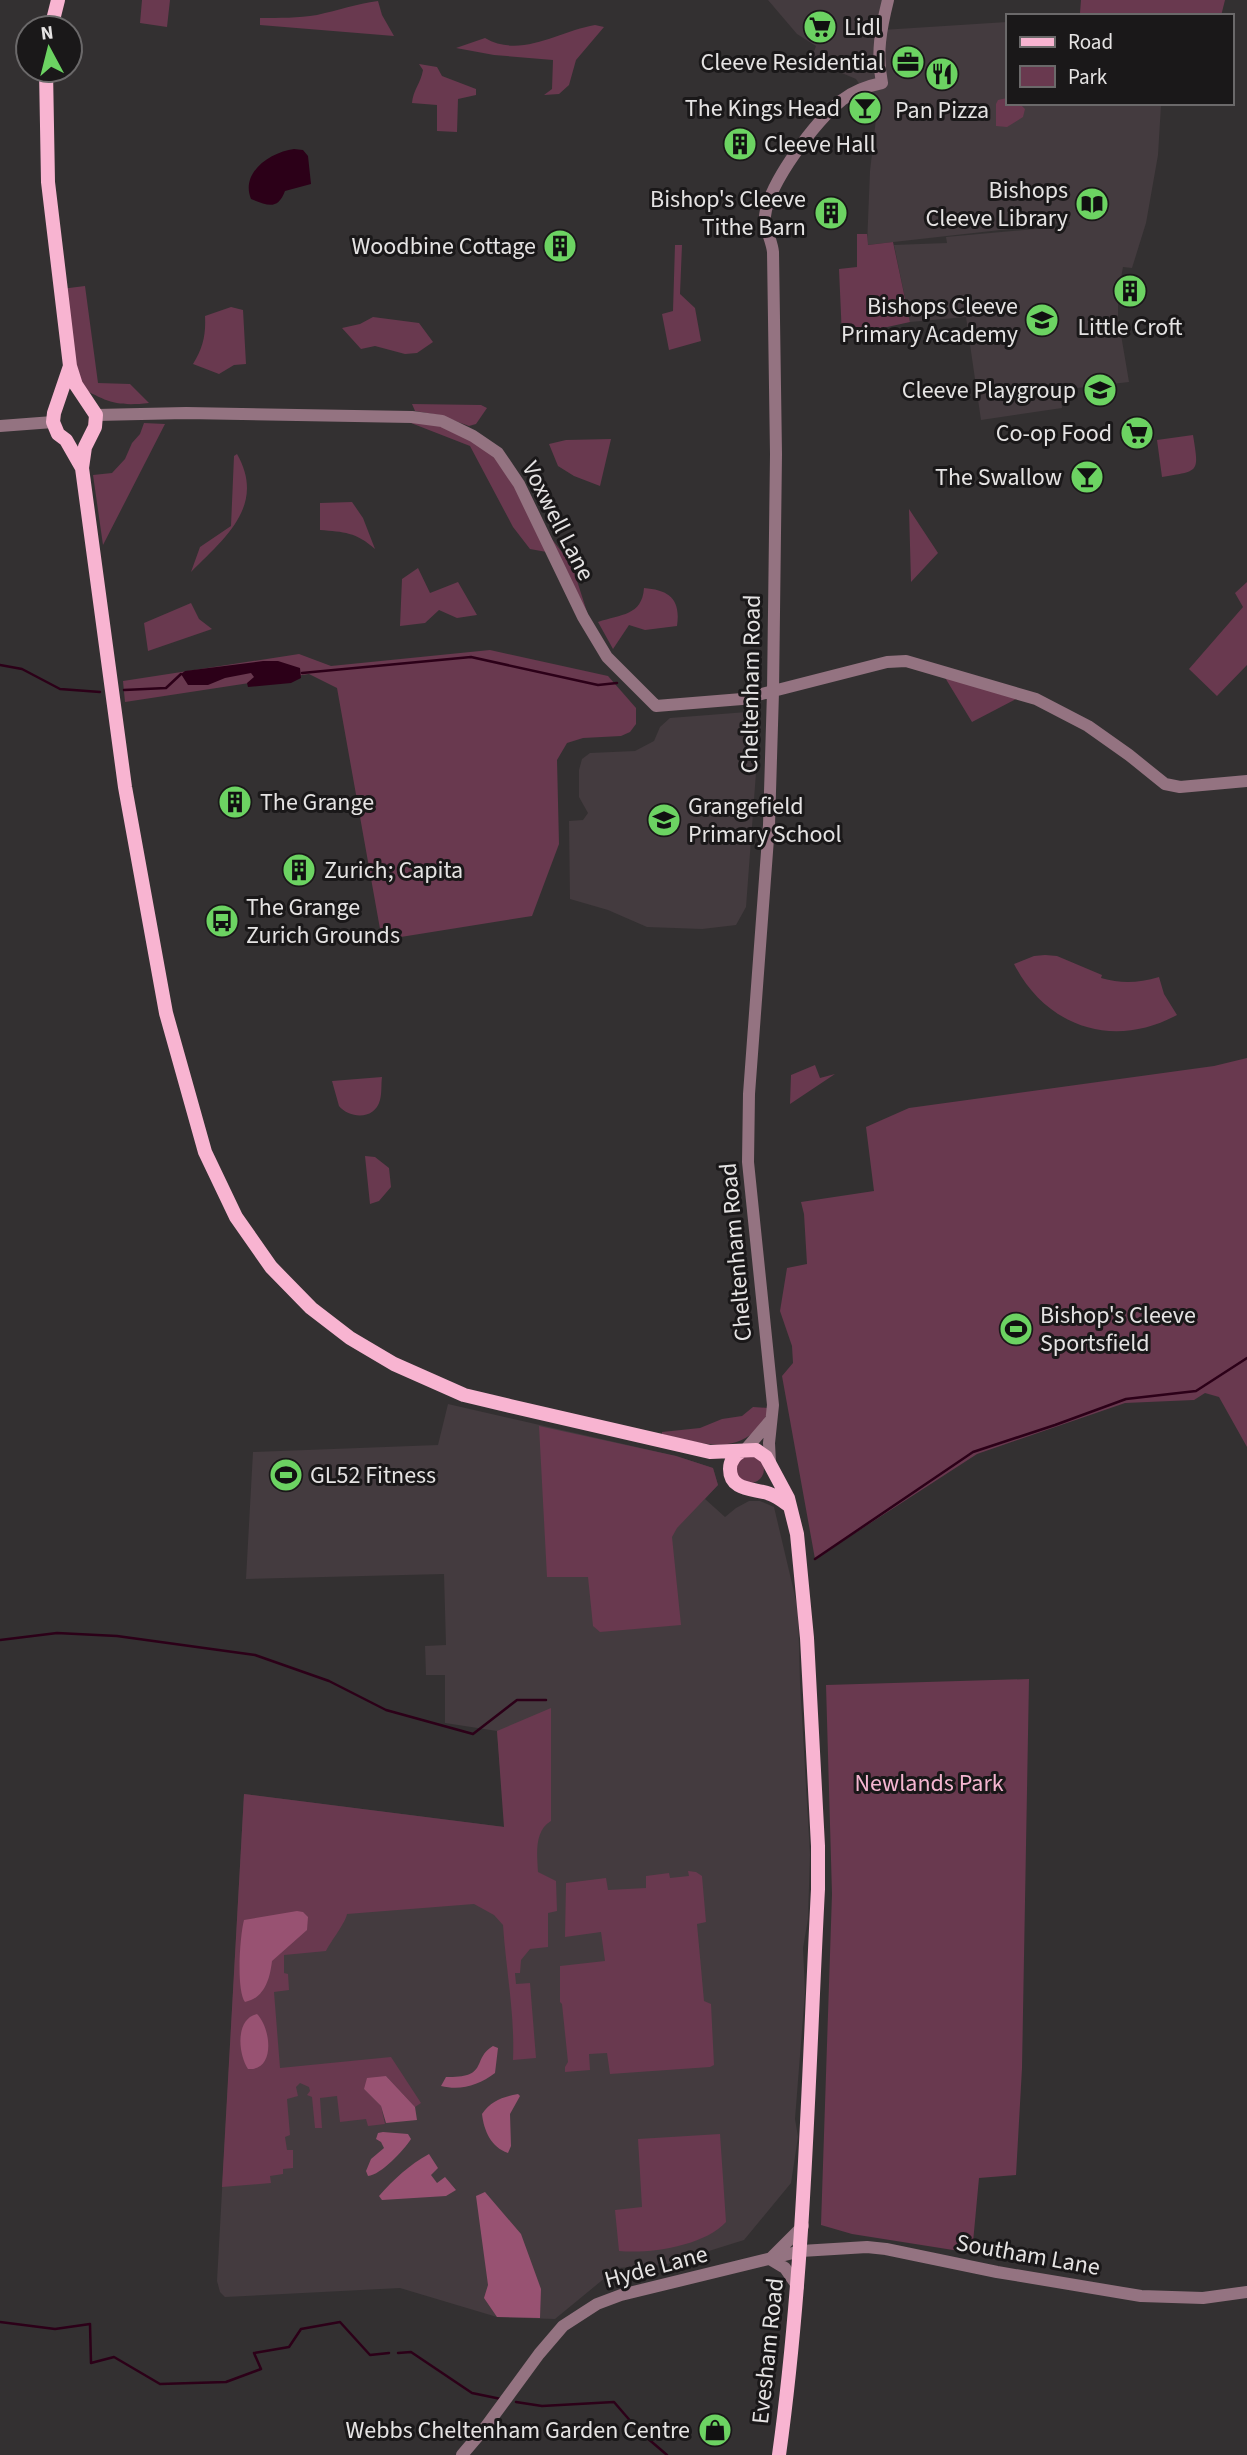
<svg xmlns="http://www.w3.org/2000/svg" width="1247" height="2455" font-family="'Source Sans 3',sans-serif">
	<rect width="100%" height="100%" fill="#333031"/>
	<!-- built -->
	<path fill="#443b3f" d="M768 0H890L882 30 1007 22V103H1196L1161 105 1158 155 1146 223 1132 268 1123 267 1118 294V317L1129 382 1060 390 1062 408 981 420 966 317 910 322 894 245 947 243 946 237 1069 226 1070 222 867 245 870 171 877 110 856 79 811 60 816 46 797 34Z
		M747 712 760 719 746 907 736 925 702 929 647 927 608 910 570 899 569 821 583 820 588 813 579 797V770L582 759 590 753 635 751 654 741 660 727 670 718Z
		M448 1404 676 1456 713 1468 718 1485 705 1499 725 1517 736 1508 749 1501H760L774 1507 798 1609 800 1683 810 1854 808 1919 803 1948 805 1992 795 2119 798 2137 791 2183 744 2240 664 2265 617 2268 555 2319 497 2317 400 2288 225 2297 220 2292 217 2281 244 1794 505 1827 497 1731 445 1723V1675H426L425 1646 446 1645 444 1574 246 1579 253 1452 438 1445Z"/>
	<!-- green -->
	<path fill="#69394f" d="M142 0H170L167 27 140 23Z
		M1081 0H1225L1221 16H1116V14L1080 13Z
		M378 1 382 15 394 36 260 25V18C280 18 298 18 317 15 339 10 356 4 378 1Z
		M595 25 604 27 576 60 569 85 559 94 544 95 552 89 553 60 494 55 456 48 485 38C521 59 559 31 595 25Z
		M419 64 437 67 442 76 476 89V95L458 99 457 132 437 131V105L412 103C413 90 421 83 423 70Z
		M1007 98V103H1019L1025 109 1023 117 1007 127 996 126V104L998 100Z
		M857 234H867L868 245 893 242 910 322 842 337 839 269 857 267Z
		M675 245H682L680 294 695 308 701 341 669 350 662 314 673 311Z
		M85 286 98 383 130 384 149 403C114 407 106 401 76 385L61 289Z
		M231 307 243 310 246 364 234 365 219 374 193 364C203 348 206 335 205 316Z
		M373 317 419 323 433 342 417 353 405 354 375 346 361 349 342 328 360 324Z
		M412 404 481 405 487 408 476 424 469 426 439 415 415 411Z
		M442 421 498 453 536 519 572 565 595 637 552 553 530 549 513 527 470 446 411 423Z
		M144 423 165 424 103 545 93 475 112 473 125 459 132 443 140 434Z
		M1193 435C1199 473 1200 471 1162 477L1157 440Z
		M611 439 600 486 574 476 558 466 549 444 566 440Z
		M237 454C266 505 226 537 191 572L200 547 231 526 234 456Z
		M352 502 363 518 375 549C356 532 344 532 320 530V503Z
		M909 509 938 553 911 582Z
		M418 568 430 593 458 582 477 615 457 618 439 610 425 623 400 626 402 579Z
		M1247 582V665L1217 696 1189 669 1243 607 1235 593Z
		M644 588C669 590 681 599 677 626L645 630 629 625 613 649 598 622C621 614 642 616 644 588Z
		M191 603 199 619 212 629 148 651 144 623Z
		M490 650 608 676 636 708V724L630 732 621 736 583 738 567 743 557 760 559 844 532 916 382 940 337 688 309 674 125 702 123 681 299 654 331 666Z
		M941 671 1024 695 972 722Z
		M1045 955 1057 956 1102 975 1101 978C1122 984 1138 983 1159 977L1164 994 1177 1015C1114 1049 1047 1028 1014 964L1034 956Z
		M1247 1058V1447L1219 1397 1205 1393 1194 1400 1125 1403 977 1454 815 1559 782 1376 793 1363 792 1346 780 1311 787 1268 807 1264 804 1214 801 1202 874 1191 866 1127 909 1108 1214 1066Z
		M815 1065 820 1078 835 1074 790 1104 791 1075Z
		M382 1077C381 1084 382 1093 380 1100 375 1120 350 1119 339 1106L332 1081Z
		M365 1156 375 1157 389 1168 391 1187 379 1201 370 1204Z
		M753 1407 768 1408C767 1417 761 1427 754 1432 727 1455 693 1441 662 1434V1432L700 1428 722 1419 742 1416Z
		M539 1426 676 1456 713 1468 718 1485 677 1528 672 1537 681 1625 600 1632 593 1626 588 1577H547Z
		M736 1469a14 14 0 1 1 28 0a14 14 0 1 1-28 0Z
		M1029 1679 1022 2068 1016 2175 979 2178 972 2253 852 2234 821 2225 832 1894 826 1685Z
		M551 1708V1821C534 1831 537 1854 538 1872L556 1881 557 1911 548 1913V1947L530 1949 521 1960 520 1973H515L516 1984 530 1983 536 2058 513 2060C515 2015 506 1970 503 1925L494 1915 474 1904 347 1914C346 1922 331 1941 326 1951L284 1955V1973L288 1974 289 1990 274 1992 280 2068 391 2057 421 2103 415 2107 386 2076 364 2089 381 2106 385 2124 368 2126 366 2119 340 2122 337 2096 320 2098 322 2128H315L312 2097 307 2095 310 2091 309 2087 300 2083 296 2087 298 2096 287 2099 290 2135 285 2137 287 2150H293V2168L283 2169V2174L270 2176 271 2183 222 2187 244 1794 504 1827 497 1731Z
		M688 1871 696 1872 702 1876 706 1922 697 1924 704 2001 711 2004 714 2065 710 2067 610 2074 607 2053 589 2054 590 2070 565 2072V2067L568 2062 562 2004 560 2002V1966L605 1961 601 1932 565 1937 566 1883 606 1878 608 1890 646 1888V1876L669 1873 670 1878 689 1876Z
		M720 2134 726 2222C704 2246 650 2254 619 2251L615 2210 642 2207 638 2139Z"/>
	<!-- forest -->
	<path fill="#985272" d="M297 1911 303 1912 308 1917 307 1930 272 1961C270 1978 265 1998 245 2002 236 1990 240 1935 244 1920Z
		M257 2014C271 2028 276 2071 248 2069 238 2054 235 2019 257 2014Z
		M493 2046 498 2048 495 2073C479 2085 461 2091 441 2086L446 2077C490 2078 471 2059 493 2046Z
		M386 2076 415 2107 417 2120 386 2123 381 2106 364 2089 367 2078Z
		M518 2094 520 2096 510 2114 511 2146 508 2153C491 2147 484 2131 482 2114 491 2101 502 2097 518 2094Z
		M383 2132 408 2134 411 2139C404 2150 381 2175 368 2176L366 2171 371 2159 384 2148 381 2142 376 2139 378 2133Z
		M429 2154 438 2168 431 2175 437 2183 445 2177 456 2190 446 2196 382 2200 379 2196C394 2179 409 2165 429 2154Z
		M485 2192 521 2234 541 2289 540 2318 497 2317 484 2298 488 2285 476 2196Z"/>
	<!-- water -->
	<path fill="#2c0018" d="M294 149 303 150 308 156 311 184 285 191C278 210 268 206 251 199 240 172 271 152 294 149Z
		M263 661H278L300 668 301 678 291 683 248 687 247 683 254 677 251 673 225 678 208 685H188L181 674 185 671Z"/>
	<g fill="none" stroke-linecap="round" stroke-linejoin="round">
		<!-- stream -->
		<path stroke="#2c0018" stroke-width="2.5" d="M0 665 22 669 60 689 100 692
			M302 673 471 657 598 685 617 683
			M124 690 166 688 181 674
			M815 1559 973 1452 1055 1425 1126 1399 1196 1391 1247 1358
			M0 1640 57 1633 117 1636 255 1655 329 1681 386 1710 473 1734 517 1700H546
			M0 2322 55 2329 90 2324 91 2363 114 2357 160 2384 226 2382 261 2369 254 2353 289 2347 301 2329 340 2322 370 2355 389 2353
			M398 2353 411 2352 472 2393 501 2399
			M516 2402 542 2406 614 2402 639 2431 667 2455"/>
		<!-- minor -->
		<path stroke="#947381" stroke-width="12" d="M96 415 186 413 412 417 442 421 473 436 498 453 519 484 583 617 607 657 656 706 742 699 887 662 906 661 1036 699 1088 726 1129 755 1165 784 1180 787 1247 781
			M0 426 53 422
			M746 1449 770 1421
			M770 1463 769 1443 773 1405 748 1162 749 1094 769 825 773 692 776 454 773 252C772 241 764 227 765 216 769 182 816 121 842 100 854 91 867 86 882 83 876 54 881 28 888 0
			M770 2259 803 2226
			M770 2259 785 2268 798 2287
			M462 2455 484 2429 539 2354 563 2326 597 2304 621 2295 801 2251 867 2247 886 2249 997 2272 1141 2296 1203 2298 1247 2292"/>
		<!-- major -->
		<path stroke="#f8b4d1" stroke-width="14" d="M51 28 58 0
			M46 70 48 182 70 366 76 385 96 415 95 427 85 447 82 468 125 787 166 1013 205 1152 236 1217 271 1267 311 1308 350 1338 394 1364 464 1395 510 1406 710 1452 756 1450 766 1457 788 1498 797 1534 807 1638 818 1846V1889C808 2078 805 2267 779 2455
			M70 366 54 413 53 422 58 434 66 440 82 468
			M742 1451C735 1455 730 1460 730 1469 730 1492 756 1488 770 1494 778 1497 784 1502 790 1506"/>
	</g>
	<!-- icons -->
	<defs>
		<symbol id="supermarket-disc" viewBox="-11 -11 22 22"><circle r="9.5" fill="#6cd362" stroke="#1a1819"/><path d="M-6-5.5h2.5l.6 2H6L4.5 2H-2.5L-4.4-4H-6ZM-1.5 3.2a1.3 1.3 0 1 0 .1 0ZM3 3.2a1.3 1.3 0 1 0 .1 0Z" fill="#111"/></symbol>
		<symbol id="office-disc" viewBox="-11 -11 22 22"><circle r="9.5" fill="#6cd362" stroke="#1a1819"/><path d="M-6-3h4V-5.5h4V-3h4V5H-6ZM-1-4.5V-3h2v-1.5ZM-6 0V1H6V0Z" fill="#111"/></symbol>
		<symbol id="restaurant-disc" viewBox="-11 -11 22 22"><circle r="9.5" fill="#6cd362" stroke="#1a1819"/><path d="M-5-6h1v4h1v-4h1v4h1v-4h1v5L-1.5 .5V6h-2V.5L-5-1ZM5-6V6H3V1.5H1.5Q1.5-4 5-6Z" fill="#111"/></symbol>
		<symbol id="bar-disc" viewBox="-11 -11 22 22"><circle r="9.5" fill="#6cd362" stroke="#1a1819"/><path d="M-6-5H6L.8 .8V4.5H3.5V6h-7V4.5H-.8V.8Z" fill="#111"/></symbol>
		<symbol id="building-disc" viewBox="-11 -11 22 22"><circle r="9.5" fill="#6cd362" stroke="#1a1819"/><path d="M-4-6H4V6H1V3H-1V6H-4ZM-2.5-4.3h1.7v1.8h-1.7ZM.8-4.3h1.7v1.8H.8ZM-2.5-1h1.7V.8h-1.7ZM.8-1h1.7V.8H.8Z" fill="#111"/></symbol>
		<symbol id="library-disc" viewBox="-11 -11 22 22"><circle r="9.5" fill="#6cd362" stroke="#1a1819"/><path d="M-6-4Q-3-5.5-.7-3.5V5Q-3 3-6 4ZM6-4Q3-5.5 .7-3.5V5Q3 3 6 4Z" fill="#111"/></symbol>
		<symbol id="school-disc" viewBox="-11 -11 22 22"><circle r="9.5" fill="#6cd362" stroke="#1a1819"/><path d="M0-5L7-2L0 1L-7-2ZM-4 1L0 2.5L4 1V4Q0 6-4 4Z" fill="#111"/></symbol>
		<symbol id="bus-disc" viewBox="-11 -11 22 22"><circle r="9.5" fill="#6cd362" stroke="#1a1819"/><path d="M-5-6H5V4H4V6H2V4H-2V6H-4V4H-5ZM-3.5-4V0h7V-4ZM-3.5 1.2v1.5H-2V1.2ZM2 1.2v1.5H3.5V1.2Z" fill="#111"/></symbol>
		<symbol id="stadium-disc" viewBox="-11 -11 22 22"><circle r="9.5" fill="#6cd362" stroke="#1a1819"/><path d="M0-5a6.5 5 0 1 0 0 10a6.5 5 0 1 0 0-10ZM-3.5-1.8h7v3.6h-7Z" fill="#111"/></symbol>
		<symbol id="shop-disc" viewBox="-11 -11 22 22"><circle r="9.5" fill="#6cd362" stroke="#1a1819"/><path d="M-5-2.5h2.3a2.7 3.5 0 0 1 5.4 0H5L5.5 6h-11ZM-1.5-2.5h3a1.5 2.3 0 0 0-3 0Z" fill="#111"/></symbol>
	</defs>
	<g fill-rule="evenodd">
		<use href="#supermarket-disc" x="801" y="8" width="38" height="38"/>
		<use href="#office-disc" x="889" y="43" width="38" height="38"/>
		<use href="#restaurant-disc" x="923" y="55" width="38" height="38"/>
		<use href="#bar-disc" x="846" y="89" width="38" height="38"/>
		<use href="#building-disc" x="721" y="125" width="38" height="38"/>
		<use href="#library-disc" x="1073" y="185" width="38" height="38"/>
		<use href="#building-disc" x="812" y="194" width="38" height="38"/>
		<use href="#building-disc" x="541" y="227" width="38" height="38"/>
		<use href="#building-disc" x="1111" y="272" width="38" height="38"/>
		<use href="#school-disc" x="1023" y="301" width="38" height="38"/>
		<use href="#school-disc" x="1081" y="371" width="38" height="38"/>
		<use href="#supermarket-disc" x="1118" y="414" width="38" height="38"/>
		<use href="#bar-disc" x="1068" y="458" width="38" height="38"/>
		<use href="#building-disc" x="216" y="783" width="38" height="38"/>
		<use href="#school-disc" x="645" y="801" width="38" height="38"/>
		<use href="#building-disc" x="280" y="851" width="38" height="38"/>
		<use href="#bus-disc" x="203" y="902" width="38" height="38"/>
		<use href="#stadium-disc" x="997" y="1310" width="38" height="38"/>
		<use href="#stadium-disc" x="267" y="1456" width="38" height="38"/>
		<use href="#shop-disc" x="696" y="2411" width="38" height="38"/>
	</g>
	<g text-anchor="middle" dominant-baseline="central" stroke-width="6" stroke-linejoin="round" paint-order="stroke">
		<!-- poi labels -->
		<g font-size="24" fill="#e5e3e3" stroke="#1a1819" text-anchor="end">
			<text x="844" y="27" text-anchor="start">Lidl</text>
			<text x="884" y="62">Cleeve Residential</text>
			<text x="840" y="108">The Kings Head</text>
			<text x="942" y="110" text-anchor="middle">Pan Pizza</text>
			<text x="764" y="144" text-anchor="start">Cleeve Hall</text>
			<text x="1068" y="190">Bishops<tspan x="1068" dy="28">Cleeve Library</tspan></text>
			<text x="806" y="199">Bishop's Cleeve<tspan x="806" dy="28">Tithe Barn</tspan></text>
			<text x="536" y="246">Woodbine Cottage</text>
			<text x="1018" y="306">Bishops Cleeve<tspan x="1018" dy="28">Primary Academy</tspan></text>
			<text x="1130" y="327" text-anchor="middle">Little Croft</text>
			<text x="1076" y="390">Cleeve Playgroup</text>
			<text x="1112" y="433">Co-op Food</text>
			<text x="1062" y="477">The Swallow</text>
			<text x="260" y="802" text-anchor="start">The Grange</text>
			<text x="688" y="806" text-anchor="start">Grangefield<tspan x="688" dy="28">Primary School</tspan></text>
			<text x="324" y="870" text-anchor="start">Zurich; Capita</text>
			<text x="246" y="907" text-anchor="start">The Grange<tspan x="246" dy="28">Zurich Grounds</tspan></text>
			<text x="1040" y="1315" text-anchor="start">Bishop's Cleeve<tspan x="1040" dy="28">Sportsfield</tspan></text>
			<text x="310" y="1475" text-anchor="start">GL52 Fitness</text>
			<text x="690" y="2430">Webbs Cheltenham Garden Centre</text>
		</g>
		<!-- street labels -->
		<g font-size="24" fill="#e5e3e3" stroke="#1a1819">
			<text transform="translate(558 521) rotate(63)">Voxwell Lane</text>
			<text transform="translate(751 684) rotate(-89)">Cheltenham Road</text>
			<text transform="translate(736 1252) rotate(-95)">Cheltenham Road</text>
			<text transform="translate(1028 2255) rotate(10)">Southam Lane</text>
			<text transform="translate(656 2267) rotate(-15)">Hyde Lane</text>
			<text transform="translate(768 2351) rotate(-84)">Evesham Road</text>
		</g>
		<!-- park labels -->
		<g font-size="24" fill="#f5b6d1" stroke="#1a1819">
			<text x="929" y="1783">Newlands Park</text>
		</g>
	</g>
	<!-- legend -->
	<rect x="1006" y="14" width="228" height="91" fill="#1a1819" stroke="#6b696a" stroke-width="2"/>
	<rect x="1020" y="37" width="35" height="10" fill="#f8b4d1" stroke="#6b696a" stroke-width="2"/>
	<text x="1068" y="49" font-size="21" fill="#e5e3e3">Road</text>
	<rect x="1020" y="66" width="35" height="21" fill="#69394f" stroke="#6b696a" stroke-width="2"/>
	<text x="1068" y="84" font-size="21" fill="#e5e3e3">Park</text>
	<!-- north arrow -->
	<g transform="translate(49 49) rotate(353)"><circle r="33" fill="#1a1819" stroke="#6b696a" stroke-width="2"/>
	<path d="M0-5L12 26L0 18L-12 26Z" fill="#6cd362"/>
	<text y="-10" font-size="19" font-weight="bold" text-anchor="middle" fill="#e5e3e3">N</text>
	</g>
</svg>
